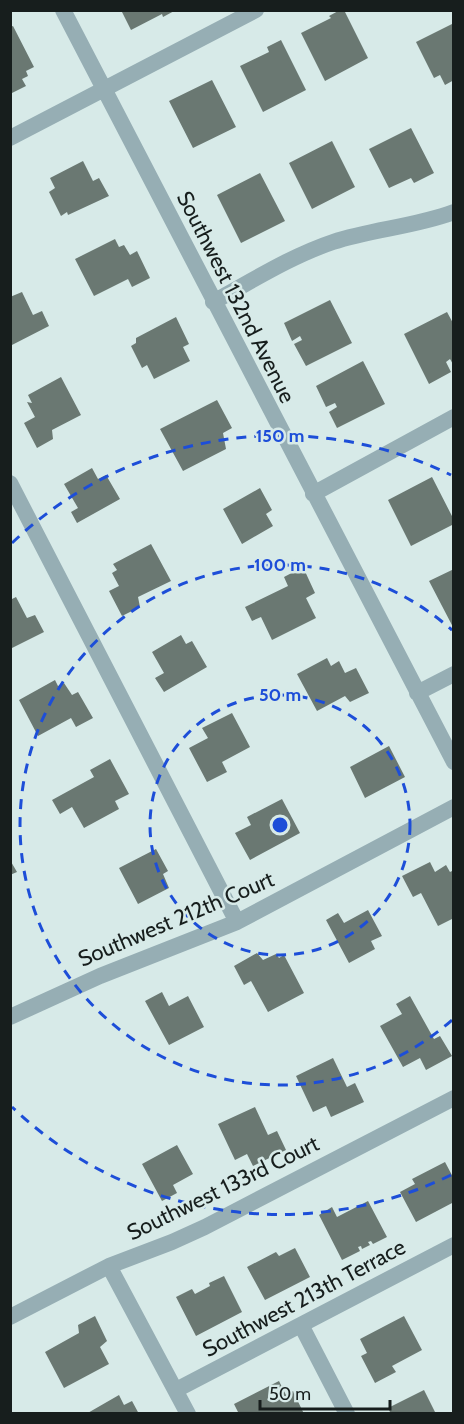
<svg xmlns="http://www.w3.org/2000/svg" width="464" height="1424" font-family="Cabin,sans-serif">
	<rect width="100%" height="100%" fill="#d7eae8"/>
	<!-- building -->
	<path fill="#6a7872" d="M121 10H176L163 17 162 14 131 30Z
		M340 10H344L368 58 325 81 301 33 331 18 329 16Z
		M454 23V80L445 85 440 75 434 78 416 42Z
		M13 26 34 67 26 71 28 76 22 79 26 86 10 94V27Z
		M281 40 306 90 263 112 240 66 269 52 267 47Z
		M212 80 236 127 193 148 169 101Z
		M411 128 434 173 414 183 411 178 389 188 369 149Z
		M332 141 355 187 312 209 289 163Z
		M83 161 93 181 99 178 109 196 68 215 67 212 61 216 49 192 55 188 50 178Z
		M260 173 285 221 241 243 217 195Z
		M115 239 119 247 124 245 130 255 137 251 150 278 132 287 128 279 94 296 75 259Z
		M22 292 33 315 42 311 49 326 10 346V297Z
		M330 300 352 343 306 366 294 344 302 340 300 336 292 341 284 323Z
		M447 312 454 325V366L450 359 446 362 451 372 429 384 404 334Z
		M176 317 189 344 183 347 190 361 154 379 147 365 142 368 131 346 136 343V338Z
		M363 361 385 404 337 428 329 412 337 407 335 403 326 407 316 386Z
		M61 377 81 415 52 430 53 439 37 448 24 423 35 417 27 402 32 403 28 395Z
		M217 400 232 428 223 433 226 449 183 471 160 429Z
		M92 468 98 479 106 475 120 499 77 523 71 512 78 508 64 484Z
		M432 477 454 520V524L411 546 388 500Z
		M260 488 272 510 266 514 273 526 242 544 223 509Z
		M151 544 171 581 138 597 140 607 122 616 109 591 119 586 112 573 117 570 113 564Z
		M303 567 315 593 306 598 316 618 272 640 261 617 252 621 245 607 288 586 284 577Z
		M454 569V629L429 581Z
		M16 597 27 618 35 615 44 632 10 649V600Z
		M181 635 186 644 192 641 207 667 164 692 155 678 164 673 152 652Z
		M327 658 331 666 339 661 345 673 356 668 369 693 350 702 345 696 317 711 297 674Z
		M55 680 58 686 64 683 72 695 78 692 93 718 76 727 71 718 38 736 19 700Z
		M232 713 250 747 222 762 227 772 207 782 189 748 208 738 202 728Z
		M389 746 405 777 365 798 350 767Z
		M110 759 129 794 115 801 119 809 84 828 72 807 60 814 52 800 94 777 90 770Z
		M282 799 300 833 250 860 235 833 251 825 247 817Z
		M156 849 168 871 163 874 169 888 138 904 119 868Z
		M10 860 17 872 10 875Z
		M430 862 435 872 446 865 450 872 454 870V918L438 926 421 893 413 897 402 876Z
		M368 910 382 936 371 941 375 949 349 963 326 920 338 913 344 923Z
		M257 953 263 960 276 954 279 958 284 955 304 993 268 1012 251 981 244 985 234 966Z
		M162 992 169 1006 188 996 204 1027 169 1045 145 1001Z
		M410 996 434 1039 440 1036 452 1056 426 1070 420 1058 403 1067 380 1026 402 1014 396 1004Z
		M333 1058 347 1087 355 1083 364 1102 331 1117 326 1106 313 1112 296 1076Z
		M255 1107 268 1135 277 1131 286 1150 253 1166 247 1154 235 1160 218 1124Z
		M177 1145 193 1174 173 1185 177 1193 162 1201 142 1164Z
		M445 1162 454 1179V1202L416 1222 400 1192 415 1184 412 1179Z
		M368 1201 387 1237 373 1244 371 1241 368 1242 370 1245 362 1249 361 1246 358 1247 360 1251 342 1260 319 1215 332 1207 337 1217Z
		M295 1248 310 1277 265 1300 247 1267 276 1252 279 1256Z
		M224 1276 242 1312 196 1336 176 1297 192 1289 195 1294 210 1286 209 1283Z
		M95 1316 107 1341 100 1347 109 1364 64 1388 45 1352 79 1333 78 1325Z
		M404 1316 422 1350 392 1366 396 1372 375 1383 361 1356 367 1353 360 1339Z
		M279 1381 286 1395 293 1391 304 1414H239L234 1404Z
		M424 1390 436 1414H391L388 1408Z
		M119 1395 124 1405 132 1401 139 1414H86Z"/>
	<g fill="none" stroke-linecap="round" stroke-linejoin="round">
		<!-- street -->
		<path stroke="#96aeb4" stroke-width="16" d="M63 10 454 762
			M10 138 256 10
			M213 302C252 281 291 256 333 242 372 229 414 227 454 212
			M10 483 237 922
			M313 494 454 417
			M417 693 454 674
			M10 1017 100 976 237 922 454 807
			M109 1266 188 1414
			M10 1317 109 1266 172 1242 205 1227 454 1098
			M301 1325 347 1414
			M176 1390 454 1245"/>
	</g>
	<!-- distance rings -->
	<g fill="none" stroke="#1d4ed8" stroke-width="3" stroke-dasharray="10 8">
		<circle cx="280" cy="825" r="130"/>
		<path d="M452 1020A260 260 0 1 1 452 630"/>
		<path d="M451 1175A389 389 0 0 1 12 1107M12 543A389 389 0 0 1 451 475"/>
	</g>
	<g text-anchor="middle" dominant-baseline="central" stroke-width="5" stroke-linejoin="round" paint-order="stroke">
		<!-- street labels -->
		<g font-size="22" fill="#171e1d" stroke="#d7eae8">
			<text transform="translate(236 297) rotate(63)">Southwest 132nd Avenue</text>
			<text transform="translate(176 919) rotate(-23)">Southwest 212th Court</text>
			<text transform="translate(223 1188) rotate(-26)">Southwest 133rd Court</text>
			<text transform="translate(304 1298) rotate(-28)">Southwest 213th Terrace</text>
		</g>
	</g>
	<circle cx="280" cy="825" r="9" fill="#1d4ed8" stroke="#d7eae8" stroke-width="3"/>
	<g font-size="18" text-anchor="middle" font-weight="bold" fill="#1d4ed8" stroke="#d7eae8" stroke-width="5" stroke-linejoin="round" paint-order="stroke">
		<text x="280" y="442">150 m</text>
		<text x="280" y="571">100 m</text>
		<text x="280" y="701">50 m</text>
	</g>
	<!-- border -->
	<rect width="464" height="1424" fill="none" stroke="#171e1d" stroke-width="24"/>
	<!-- scale -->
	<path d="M260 1400v9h130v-9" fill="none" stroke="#171e1d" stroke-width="3"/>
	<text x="269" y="1400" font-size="18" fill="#171e1d" stroke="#d7eae8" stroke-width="4.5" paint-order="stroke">50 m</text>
</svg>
